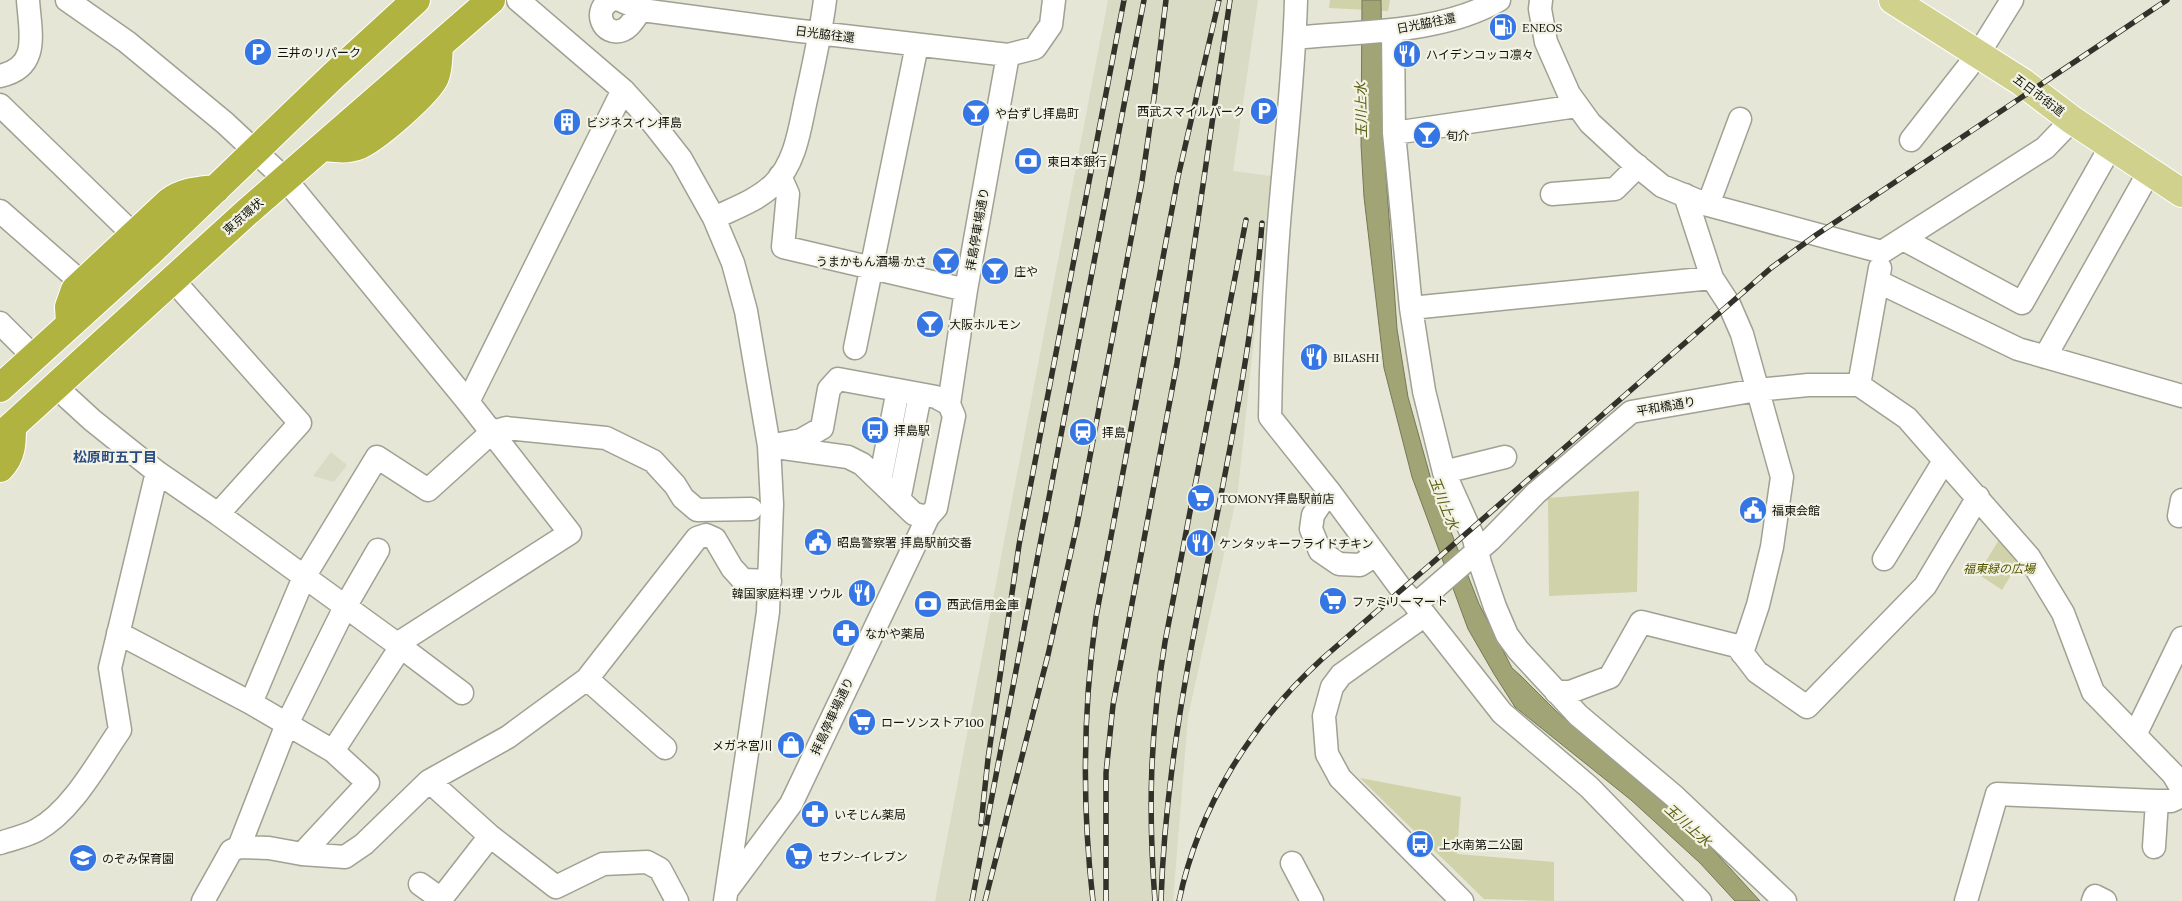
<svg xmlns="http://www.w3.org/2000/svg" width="2182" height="901" font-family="Lora,'Noto Sans JP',serif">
	<rect width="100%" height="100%" fill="#e5e6d6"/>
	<!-- built -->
	<path fill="#dadbc4" d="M1108 0H1258L1233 171 1271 176 1238 490 1188 717 1173 901H935Z
		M331 452 347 465 334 482 313 476Z"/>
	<!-- green -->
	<path fill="#d0d2aa" d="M1330 0H1390L1388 11 1329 8Z
		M1639 491 1637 592 1549 596 1548 498Z
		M2002 535 2019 562 2002 590 1978 574Z
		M1360 778 1461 797 1457 854 1554 862V901L1484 899Z"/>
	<!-- water -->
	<path fill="#a1a475" stroke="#767856" d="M1362 0H1381L1383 133 1397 329 1408 397 1432 483 1479 604 1512 668 1521 676 1557 712 1672 810 1708 844 1760 901H1735L1700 863 1631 800 1515 707 1494 674 1468 629 1412 477 1384 368 1364 197 1361 145Z"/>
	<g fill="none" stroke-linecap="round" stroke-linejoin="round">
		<defs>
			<path id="minor" d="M518 0 623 90 652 122 681 159 714 218 733 263 746 311 769 446 772 504 768 612 725 901
				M612 0C591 9 603 38 623 30 631 27 635 16 642 10L620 0
				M1296 0C1294 75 1285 149 1279 223 1274 288 1271 352 1270 417L1329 491 1402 590 1425 615 1502 713 1589 787 1700 901
				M1541 0 1540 9 1546 42 1569 94 1590 123 1630 160 1662 186 1708 205 1882 252 2045 148 2072 120
				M642 10 792 30 1008 55 1035 48 1051 25 1054 0
				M1393 30 1394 133 1411 308 1424 391 1444 472 1474 539 1480 563 1495 607 1507 635 1518 650 1578 715 1674 796 1785 901
				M1295 38C1360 31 1441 34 1499 0
				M0 76C41 67 30 32 28 0
				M0 105 134 235
				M1394 133 1577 106
				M1911 140 1979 53 2012 0
				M780 176 788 194 783 247 966 290
				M1552 194 1615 189 1638 166
				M1685 195 1712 278 1729 304 1742 334 1782 477 1772 547 1758 605 1742 653
				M1708 205 1740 119
				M0 211 82 283
				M714 218C735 208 758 200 774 184 797 161 800 125 807 95 814 63 821 32 825 0
				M1903 239 2022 303 2111 146
				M173 280 300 423 218 514
				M1879 282 2018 349 2182 396
				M1411 308 1712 278
				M0 323 34 357
				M855 348 917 45
				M2045 357 2149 172
				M838 379 936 397 949 404 954 416 936 508 928 517 914 514 862 464 848 457 769 446 801 440 822 428 829 389Z
				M1859 385 1907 418 2029 557 2063 613 2093 692 2173 774 2182 789
				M1859 385 1880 268
				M56 387 92 420 157 472 218 514 397 644 570 533 468 402 286 180 225 123 127 42 67 0
				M468 402 623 90
				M949 404 966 290 1008 55
				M1444 472 1505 457
				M880 481 898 390
				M1329 491 1313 515 1311 529 1320 551 1339 564 1360 565 1376 555
				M899 500 920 395
				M2179 516 2182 500
				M1884 559 1944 461
				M1415 605 1490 540 1536 493 1631 412 1757 390 1808 385H1859
				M1425 615 1341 675 1332 687 1324 716 1327 754 1340 778 1462 901
				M118 633 251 703 333 751
				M397 644 462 693
				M587 679 665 748
				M1556 692H1570L1610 677 1641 622 1737 646 1757 672 1807 707 1925 586 1978 497
				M251 703 304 577 377 457 428 490 492 432 506 428 606 438 653 461 675 485 683 498 697 510 751 509
				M2135 735 2182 638
				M429 781 490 836 556 887 603 864 647 862 660 869 677 901
				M0 843C12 839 26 836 37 830 72 811 98 762 120 730L110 668 157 472
				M239 847 287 724 345 607 378 550
				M2154 847 2157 801
				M302 854 368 783 333 751 400 648
				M1292 863 1312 901
				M420 884 441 899 490 836
				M728 889 791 804 928 517
				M203 901 231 851 239 847 269 848 302 854 345 857 364 844 429 781 508 737 587 679 697 538 706 535 715 539 732 568 743 580 770 581
				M1966 901 1997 794 2157 801H2171L2182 796
				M2093 901 2095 896 2105 901"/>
			<path id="major" d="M1893 0 2022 82 2072 120 2182 193"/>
			<path id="highway" d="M323 147C334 148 346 150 357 146 374 140 429 92 435 77 439 67 438 56 439 46
				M70 323 69 307 75 290 169 202C184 191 199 191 216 189
				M0 388 150 252 333 76 416 0
				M0 437 246 213 491 0
				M0 468C12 456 12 443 12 426"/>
		</defs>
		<!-- minor casing -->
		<use href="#minor" stroke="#a0a192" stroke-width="25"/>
		<!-- major casing -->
		<use href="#major" stroke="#fff" stroke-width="30"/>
		<!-- highway casing -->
		<use href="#highway" stroke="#fff" stroke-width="30"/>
		<!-- minor -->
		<use href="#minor" stroke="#fff" stroke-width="22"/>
		<!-- major -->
		<use href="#major" stroke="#d0d18d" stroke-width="28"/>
		<!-- highway -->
		<use href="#highway" stroke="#b1b341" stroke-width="28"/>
		<defs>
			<path id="rail" d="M981 824 988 759 1019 545 1124 0
				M972 901 1144 0
				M985 901 1048 655 1077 525 1142 181 1155 91 1166 0
				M1093 901C1082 807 1083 711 1096 617L1178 177 1219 0
				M1106 901V773L1113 705 1177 363 1230 0
				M1155 901C1148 810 1150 733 1165 642L1246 220
				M1161 901C1168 671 1245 452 1262 223
				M1179 901C1199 806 1251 724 1322 659L1771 268 1816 235 2167 0"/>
		</defs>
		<!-- rail casing -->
		<use href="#rail" stroke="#32322b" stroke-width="5.5"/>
		<!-- rail -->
		<use href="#rail" stroke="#f2f3e4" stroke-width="4" stroke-dasharray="11" stroke-linecap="butt"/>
	</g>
	<!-- icons -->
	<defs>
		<symbol id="fuel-disc" viewBox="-11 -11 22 22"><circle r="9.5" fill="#3576e4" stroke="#f2f3e4"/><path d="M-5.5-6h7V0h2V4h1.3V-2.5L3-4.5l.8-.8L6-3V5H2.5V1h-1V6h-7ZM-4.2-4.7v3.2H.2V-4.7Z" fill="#fff"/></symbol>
		<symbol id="parking-disc" viewBox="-11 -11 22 22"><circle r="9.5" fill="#3576e4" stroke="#f2f3e4"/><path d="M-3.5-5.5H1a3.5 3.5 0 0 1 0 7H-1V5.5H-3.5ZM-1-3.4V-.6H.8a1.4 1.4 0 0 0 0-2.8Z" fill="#fff"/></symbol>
		<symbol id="restaurant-disc" viewBox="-11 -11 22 22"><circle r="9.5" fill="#3576e4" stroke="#f2f3e4"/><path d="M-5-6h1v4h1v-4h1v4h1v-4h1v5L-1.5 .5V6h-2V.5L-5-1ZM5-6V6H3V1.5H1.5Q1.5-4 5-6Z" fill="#fff"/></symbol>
		<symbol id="bar-disc" viewBox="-11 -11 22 22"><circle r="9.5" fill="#3576e4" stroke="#f2f3e4"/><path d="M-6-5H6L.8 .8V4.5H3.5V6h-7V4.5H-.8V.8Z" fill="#fff"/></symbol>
		<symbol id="building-disc" viewBox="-11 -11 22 22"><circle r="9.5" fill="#3576e4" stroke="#f2f3e4"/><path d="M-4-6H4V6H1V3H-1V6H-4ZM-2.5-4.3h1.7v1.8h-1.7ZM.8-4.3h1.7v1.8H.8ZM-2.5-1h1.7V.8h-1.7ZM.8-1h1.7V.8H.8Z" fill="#fff"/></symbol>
		<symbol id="bank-disc" viewBox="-11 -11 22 22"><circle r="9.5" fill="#3576e4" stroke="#f2f3e4"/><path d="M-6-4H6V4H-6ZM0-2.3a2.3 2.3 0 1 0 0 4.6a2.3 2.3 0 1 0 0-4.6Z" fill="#fff"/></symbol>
		<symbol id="bus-disc" viewBox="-11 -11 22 22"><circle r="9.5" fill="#3576e4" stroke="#f2f3e4"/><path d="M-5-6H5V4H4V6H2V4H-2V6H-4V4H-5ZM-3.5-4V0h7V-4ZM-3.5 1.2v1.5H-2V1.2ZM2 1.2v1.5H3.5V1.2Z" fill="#fff"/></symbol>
		<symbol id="station-disc" viewBox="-11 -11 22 22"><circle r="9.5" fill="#3576e4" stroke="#f2f3e4"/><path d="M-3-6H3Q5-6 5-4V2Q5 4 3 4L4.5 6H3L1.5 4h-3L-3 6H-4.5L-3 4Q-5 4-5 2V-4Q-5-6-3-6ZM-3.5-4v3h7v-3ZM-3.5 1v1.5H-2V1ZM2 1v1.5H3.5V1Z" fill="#fff"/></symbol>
		<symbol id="supermarket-disc" viewBox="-11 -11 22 22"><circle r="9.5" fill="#3576e4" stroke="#f2f3e4"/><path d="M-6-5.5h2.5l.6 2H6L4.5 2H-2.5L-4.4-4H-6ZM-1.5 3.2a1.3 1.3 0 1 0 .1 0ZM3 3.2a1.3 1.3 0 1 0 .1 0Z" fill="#fff"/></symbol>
		<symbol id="civic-disc" viewBox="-11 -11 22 22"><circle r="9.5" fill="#3576e4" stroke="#f2f3e4"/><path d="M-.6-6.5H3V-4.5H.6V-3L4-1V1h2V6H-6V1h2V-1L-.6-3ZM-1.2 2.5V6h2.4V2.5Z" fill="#fff"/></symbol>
		<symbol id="pharmacy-disc" viewBox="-11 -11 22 22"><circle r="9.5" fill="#3576e4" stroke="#f2f3e4"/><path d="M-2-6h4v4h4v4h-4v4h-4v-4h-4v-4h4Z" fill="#fff"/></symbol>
		<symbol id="shop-disc" viewBox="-11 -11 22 22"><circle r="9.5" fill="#3576e4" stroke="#f2f3e4"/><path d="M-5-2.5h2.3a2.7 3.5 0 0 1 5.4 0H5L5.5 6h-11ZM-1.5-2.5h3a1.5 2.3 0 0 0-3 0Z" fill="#fff"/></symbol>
		<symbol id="school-disc" viewBox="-11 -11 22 22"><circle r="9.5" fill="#3576e4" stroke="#f2f3e4"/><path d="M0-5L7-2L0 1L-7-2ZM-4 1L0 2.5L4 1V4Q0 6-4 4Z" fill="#fff"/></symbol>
	</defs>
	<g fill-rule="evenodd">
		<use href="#fuel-disc" x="1487" y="11" width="32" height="32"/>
		<use href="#parking-disc" x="242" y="36" width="32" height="32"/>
		<use href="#restaurant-disc" x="1391" y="38" width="32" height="32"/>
		<use href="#parking-disc" x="1248" y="95" width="32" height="32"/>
		<use href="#bar-disc" x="960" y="97" width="32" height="32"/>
		<use href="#building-disc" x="551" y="106" width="32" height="32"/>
		<use href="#bar-disc" x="1411" y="119" width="32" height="32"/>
		<use href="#bank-disc" x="1012" y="145" width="32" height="32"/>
		<use href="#bar-disc" x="930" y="245" width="32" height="32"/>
		<use href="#bar-disc" x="979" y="255" width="32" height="32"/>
		<use href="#bar-disc" x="914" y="308" width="32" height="32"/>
		<use href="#restaurant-disc" x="1298" y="341" width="32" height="32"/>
		<use href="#bus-disc" x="859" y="414" width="32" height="32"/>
		<use href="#station-disc" x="1067" y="416" width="32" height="32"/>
		<use href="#supermarket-disc" x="1185" y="482" width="32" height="32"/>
		<use href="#civic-disc" x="1737" y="494" width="32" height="32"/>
		<use href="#civic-disc" x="802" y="526" width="32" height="32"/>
		<use href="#restaurant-disc" x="1184" y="527" width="32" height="32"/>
		<use href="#restaurant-disc" x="846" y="577" width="32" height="32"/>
		<use href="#supermarket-disc" x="1317" y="585" width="32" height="32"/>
		<use href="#bank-disc" x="912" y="588" width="32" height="32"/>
		<use href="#pharmacy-disc" x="830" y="617" width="32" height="32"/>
		<use href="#supermarket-disc" x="846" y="706" width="32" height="32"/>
		<use href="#shop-disc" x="775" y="729" width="32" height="32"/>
		<use href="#pharmacy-disc" x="799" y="798" width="32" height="32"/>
		<use href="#bus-disc" x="1404" y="828" width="32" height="32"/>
		<use href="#supermarket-disc" x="783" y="840" width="32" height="32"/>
		<use href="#school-disc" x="67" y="842" width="32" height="32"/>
	</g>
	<g text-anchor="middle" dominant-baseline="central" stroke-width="4.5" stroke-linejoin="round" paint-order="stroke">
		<!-- street labels -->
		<g font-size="12" fill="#11110c" stroke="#f2f3e4">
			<text transform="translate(1426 23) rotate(-11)">日光脇往還</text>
			<text transform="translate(825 34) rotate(7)">日光脇往還</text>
			<text transform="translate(2039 95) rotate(37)">五日市街道</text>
			<text transform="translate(243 216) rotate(-41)">東京環状</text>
			<text transform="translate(977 229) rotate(-80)">拝島停車場通り</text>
			<text transform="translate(1666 406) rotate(-10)">平和橋通り</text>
			<text transform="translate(832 716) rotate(-65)">拝島停車場通り</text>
		</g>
		<!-- poi labels -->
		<g font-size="12" fill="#11110c" stroke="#f2f3e4" text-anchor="start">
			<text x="1522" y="27">ENEOS</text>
			<text x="277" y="52">三井のリパーク</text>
			<text x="1426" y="54">ハイデンコッコ凛々</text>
			<text x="1245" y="111" text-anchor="end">西武スマイルパーク</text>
			<text x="995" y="113">や台ずし拝島町</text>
			<text x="586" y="122">ビジネスイン拝島</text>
			<text x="1446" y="135">旬介</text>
			<text x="1047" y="161">東日本銀行</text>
			<text x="927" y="261" text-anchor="end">うまかもん酒場 かさ</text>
			<text x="1014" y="271">庄や</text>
			<text x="949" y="324">大阪ホルモン</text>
			<text x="1333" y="357">BILASHI</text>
			<text x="894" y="430">拝島駅</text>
			<text x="1102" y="432">拝島</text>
			<text x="1220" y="498">TOMONY拝島駅前店</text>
			<text x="1772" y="510">福東会館</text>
			<text x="837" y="542">昭島警察署 拝島駅前交番</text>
			<text x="1219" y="543">ケンタッキーフライドチキン</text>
			<text x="843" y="593" text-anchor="end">韓国家庭料理 ソウル</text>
			<text x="1352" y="601">ファミリーマート</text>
			<text x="947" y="604">西武信用金庫</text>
			<text x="865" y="633">なかや薬局</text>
			<text x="881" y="722">ローソンストア100</text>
			<text x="772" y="745" text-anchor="end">メガネ宮川</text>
			<text x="834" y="814">いそじん薬局</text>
			<text x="1439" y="844">上水南第二公園</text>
			<text x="818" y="856">セブン-イレブン</text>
			<text x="102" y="858">のぞみ保育園</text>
		</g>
		<!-- park labels -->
		<g font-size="12" font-style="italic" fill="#545501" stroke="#f2f3e4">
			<text x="1999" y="568">福東緑の広場</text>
		</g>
		<!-- water labels -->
		<g font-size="14" font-style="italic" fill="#5b5c0e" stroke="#f2f3e4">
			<text transform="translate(1361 110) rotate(-91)">玉川上水</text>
			<text transform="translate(1444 503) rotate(68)">玉川上水</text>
			<text transform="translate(1688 825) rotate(42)">玉川上水</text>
		</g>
		<!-- neighbourhood labels -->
		<g font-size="14" font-weight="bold" fill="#2b4c83" stroke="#f2f3e4">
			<text x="115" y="457">松原町五丁目</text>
		</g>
	</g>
</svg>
